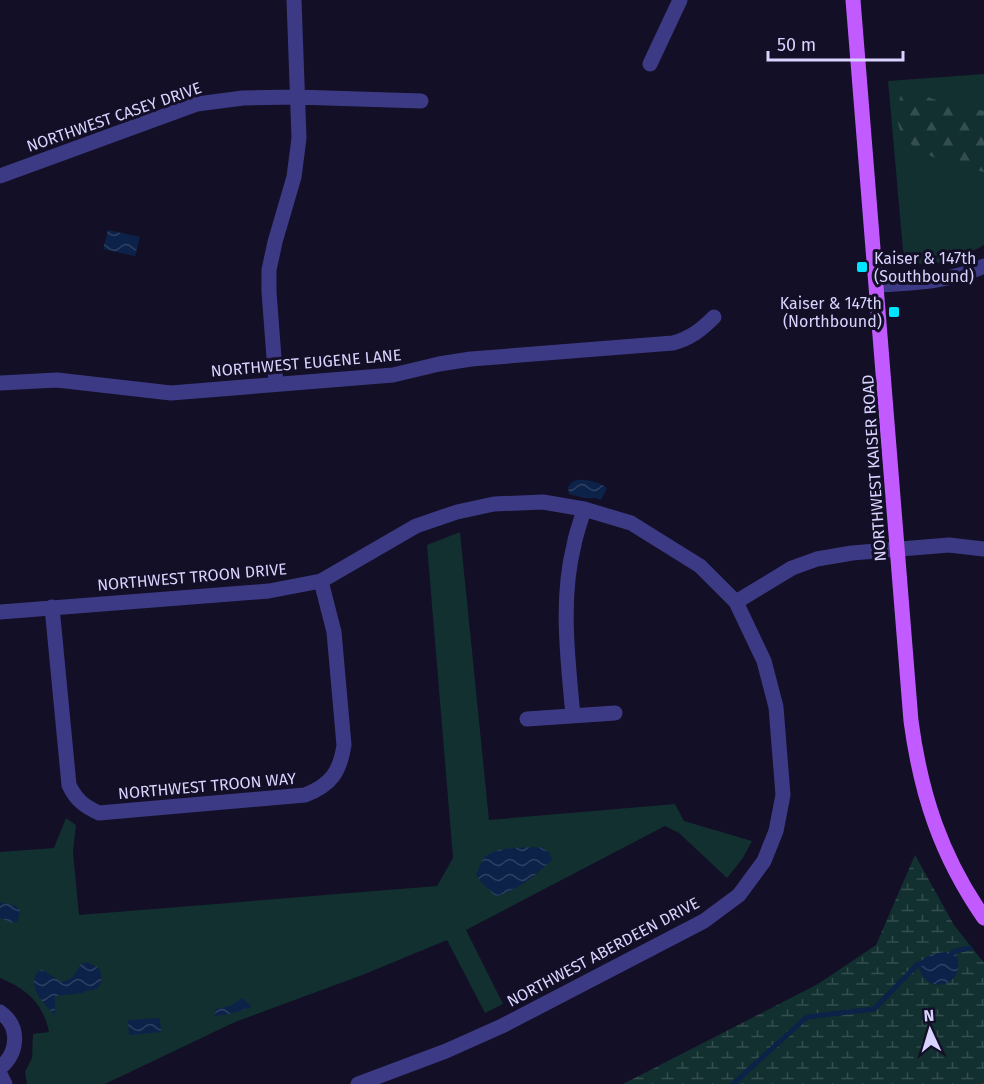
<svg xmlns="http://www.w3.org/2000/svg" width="984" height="1084" font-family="'Fira Sans',sans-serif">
	<defs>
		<pattern id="forest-firs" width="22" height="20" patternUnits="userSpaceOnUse" patternTransform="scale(1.5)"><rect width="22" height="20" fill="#12302f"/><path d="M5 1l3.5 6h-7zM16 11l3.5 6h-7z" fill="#344d4e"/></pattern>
		<pattern id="wetland-marsh" width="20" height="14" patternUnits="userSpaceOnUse" patternTransform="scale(1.5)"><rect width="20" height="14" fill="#12302f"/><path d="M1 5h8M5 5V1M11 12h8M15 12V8" fill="none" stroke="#344d4e"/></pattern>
		<pattern id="water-waves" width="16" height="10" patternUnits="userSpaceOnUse" patternTransform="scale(1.5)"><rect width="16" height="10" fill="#0c2248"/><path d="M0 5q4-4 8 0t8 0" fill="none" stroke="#2f4163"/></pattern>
	</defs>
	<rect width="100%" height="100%" fill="#130f26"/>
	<!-- green -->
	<path fill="#12302f" d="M984 74V245C965 256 913 279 903 250L888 81Z
		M460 532 489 820 675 804 684 821 752 841 743 858 727 878 679 833 665 826 466 930 503 1004 485 1013 447 940 365 974 235 1022 105 1084H27L25 1072 32 1058 33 1034 49 1032C43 1003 27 989 0 978V852L54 848 66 818 76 825 73 852 79 915 437 886 453 858 427 545Z"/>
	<!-- forest -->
	<path fill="url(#forest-firs)" d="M908 90 942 102 984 111V172C960 166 911 156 900 130 896 120 898 107 900 97Z"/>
	<!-- wetland -->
	<path fill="url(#wetland-marsh)" d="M915 855 954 925 984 963V1084H623L818 984 876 945Z"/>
	<!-- water -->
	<path fill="url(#water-waves)" d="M108 230 140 237 135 256 103 249Z
		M576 480C586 479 599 482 607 488L601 500 595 498H584L569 494 568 487 571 483Z
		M539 847 549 852 552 859C541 872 512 894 495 896 489 888 480 883 476 874 479 869 481 861 485 857 498 846 523 848 539 847Z
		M0 902 16 906 20 910 18 921 13 923 0 918Z
		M955 951C971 986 924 999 918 964 928 953 941 952 955 951Z
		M87 962 99 968C102 976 103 982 97 989L85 991 83 993 55 996V1015C44 1004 25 986 39 970L45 971 61 982C74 980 74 974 81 964Z
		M243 998 252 1007 229 1014 215 1016 216 1009 230 1006Z
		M160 1018 161 1032 129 1035 128 1020Z"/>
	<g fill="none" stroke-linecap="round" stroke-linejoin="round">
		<!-- stream -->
		<path stroke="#0c2248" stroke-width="5" d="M950 956 955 951 970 948
			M733 1084 807 1017 874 1009 918 964 925 963"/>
		<!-- minor -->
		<path stroke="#3d3a85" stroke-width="15" d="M650 64 680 0
			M0 176 197 104 243 98 296 97 421 101
			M877 285C914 283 950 282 984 266
			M0 383 57 380 171 393 393 375 439 364 471 359 673 343C691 338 701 330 714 317
			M276 384 269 292V270L275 242 294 177 299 138 294 0
			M736 602 792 568 817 559 852 553 949 545 984 549
			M52 607 69 785C76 800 84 806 99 813L305 795C331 785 340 772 344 745L334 632 321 581
			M0 612 269 591 321 581 416 526 457 512 494 504 543 502 584 509 631 523 700 566 736 602 764 661 776 707 783 795 776 831 764 861 739 895 704 921 502 1026 446 1051 358 1084
			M573 716C568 660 560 600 574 545 576 533 581 521 584 509
			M527 719 615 713
			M0 1012C21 1027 18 1053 0 1068
			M0 1074 5 1084"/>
		<!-- major -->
		<path stroke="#c25bff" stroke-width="15" d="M853 0 911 721C921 795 941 856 984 918"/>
	</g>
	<!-- markers -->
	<g fill="#00e5ff" stroke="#130f26" stroke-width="2">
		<rect x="856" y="261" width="12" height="12" rx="3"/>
		<rect x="888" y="306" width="12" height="12" rx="3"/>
	</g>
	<g text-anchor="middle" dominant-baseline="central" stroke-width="6" stroke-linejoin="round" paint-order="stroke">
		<!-- street labels -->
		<g font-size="16" fill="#d9d4ff" stroke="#130f26">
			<text transform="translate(114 117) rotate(-19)">NORTHWEST CASEY DRIVE</text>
			<text transform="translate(306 363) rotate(-5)">NORTHWEST EUGENE LANE</text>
			<text transform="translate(874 468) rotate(-94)">NORTHWEST KAISER ROAD</text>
			<text transform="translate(192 577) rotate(-5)">NORTHWEST TROON DRIVE</text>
			<text transform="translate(207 786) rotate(-5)">NORTHWEST TROON WAY</text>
			<text transform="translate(603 952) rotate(-28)">NORTHWEST ABERDEEN DRIVE</text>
		</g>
		<!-- poi labels -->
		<g font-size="16" fill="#d9d4ff" stroke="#130f26" text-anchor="start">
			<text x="874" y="258">Kaiser &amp; 147th<tspan x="874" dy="18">(Southbound)</tspan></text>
			<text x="882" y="303" text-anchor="end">Kaiser &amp; 147th<tspan x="882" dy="18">(Northbound)</tspan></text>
		</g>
	</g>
	<!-- north arrow -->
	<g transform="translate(930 1030) rotate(356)" stroke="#130f26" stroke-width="4.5" paint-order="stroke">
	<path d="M0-4.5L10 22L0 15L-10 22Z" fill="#d9d4ff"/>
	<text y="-9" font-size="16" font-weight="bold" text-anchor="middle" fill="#d9d4ff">N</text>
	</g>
	<!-- scale -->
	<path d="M768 51v9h135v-9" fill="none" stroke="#d9d4ff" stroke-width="3"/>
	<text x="777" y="51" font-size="18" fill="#d9d4ff" stroke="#130f26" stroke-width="4.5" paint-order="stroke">50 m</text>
</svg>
